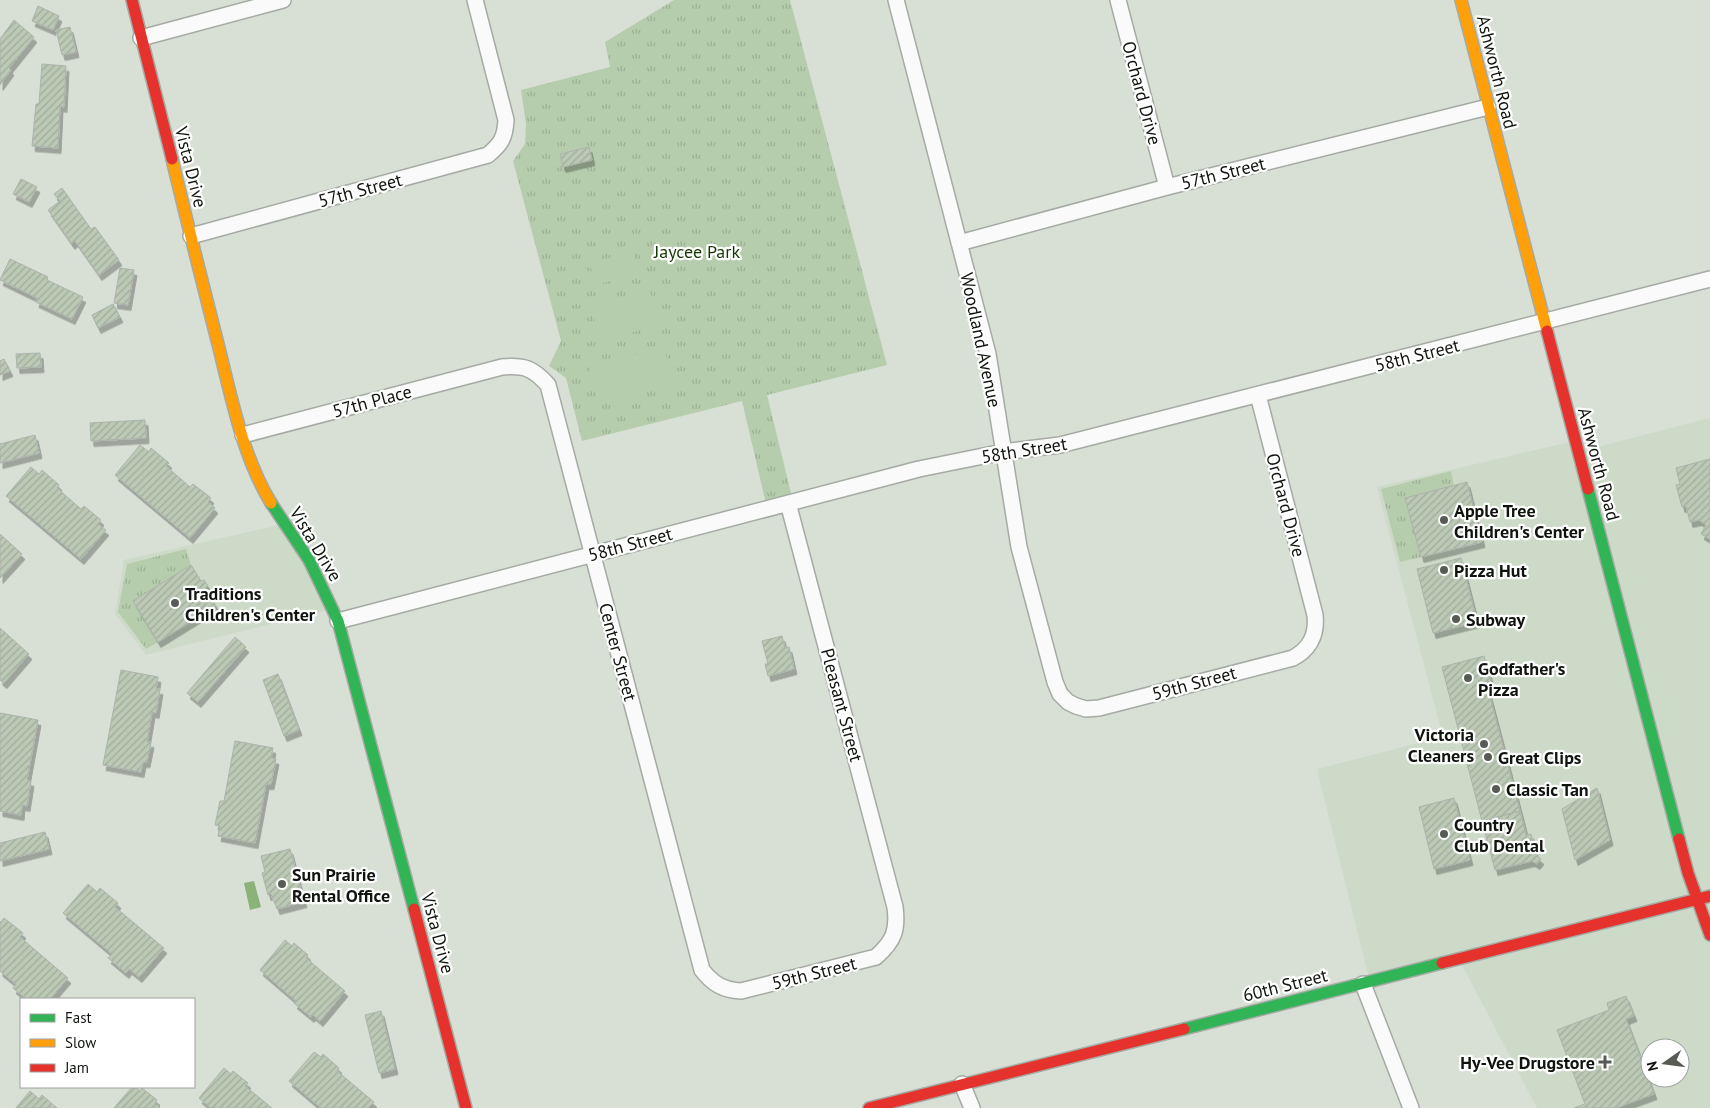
<svg xmlns="http://www.w3.org/2000/svg" width="1710" height="1108" font-family="'PT Sans',sans-serif">
	<defs>
		<pattern id="park-tufts" width="24" height="20" patternUnits="userSpaceOnUse" patternTransform="scale(1.25)"><rect width="24" height="20" fill="#b6cdad"/><path d="M3 7l-1-3M5 7V3M7 7l1-3M15 17l-1-3M17 17v-4M19 17l1-3" fill="none" stroke="#9baf94"/></pattern>
		<pattern id="building-hatch" width="6" height="6" patternUnits="userSpaceOnUse" patternTransform="scale(1.25)"><rect width="6" height="6" fill="#bbc9b5"/><path d="M-1 1l2-2M0 6l6-6M5 7l2-2" fill="none" stroke="#a0ac9a"/></pattern>
		<filter id="shadow"><feDropShadow dx="3" dy="5.5" stdDeviation="0" flood-color="#0004"/></filter>
	</defs>
	<rect width="100%" height="100%" fill="#d8dfd5"/>
	<!-- built -->
	<path fill="#cddac8" fill-rule="evenodd" d="M1710 418V1108H1537L1459 959 1370 982 1317 769 1443 737 1377 487 1574 441 1578 452ZM1650 1048H1680V1078H1650Z
		M284 524 332 609 146 655 115 614 124 560Z"/>
	<!-- park -->
	<path fill="url(#park-tufts)" d="M674 0H790L887 365 767 395 793 501 767 508 742 401 582 441 566 378 549 366 561 341 513 161 525 144 526 124 521 90 610 67 605 42Z
		M1451 471 1454 486 1406 498 1421 557 1400 562 1381 489Z
		M186 549 191 565 133 601 158 642 146 649 118 612 127 564Z"/>
	<!-- pitch -->
	<path fill="#b6cdad" d="M633 252 638 274 595 285 590 263Z
		M650 291 659 325 600 341 591 307Z
		M664 347 674 384 599 404 589 367Z"/>
	<!-- water -->
	<path fill="#8bb279" d="M254 881 261 907 250 910 244 883Z"/>
	<!-- building -->
	<path fill="url(#building-hatch)" stroke="#adb2ab" filter="url(#shadow)" d="M38 6 59 16 53 30 32 21Z
		M14 20 34 37 9 68 11 70 0 85V39Z
		M70 27 76 52 62 55 56 30Z
		M42 64 66 66 64 107 60 106 58 148 32 146 36 104H39Z
		M589 147 592 160 563 167 560 154Z
		M21 179 37 187 29 202 13 194Z
		M62 188 91 229 95 227 119 260 99 275 75 241 72 244 48 210 60 201 54 194Z
		M10 259 48 277 47 280 83 297 72 319 36 302 37 298 0 280Z
		M120 268 134 270 128 305 114 303Z
		M113 304 120 317 98 328 92 315Z
		M40 353 41 367 17 368 16 354Z
		M4 359 10 371 0 375V361Z
		M145 420 146 438 91 441 90 423Z
		M35 435 39 453 0 463V444Z
		M140 445 149 452 151 448 169 463 166 466 190 487 193 484 211 498 208 502 215 508 190 538 115 475Z
		M1710 459V539L1701 534 1706 525 1699 520 1690 522 1686 506 1682 507 1676 485 1680 484 1676 468Z
		M31 467 39 474 42 470 59 485 57 488 81 509 84 506 101 520 98 524 106 530 81 559 6 496Z
		M1467 482 1482 542 1421 557 1405 498Z
		M0 534 22 554 0 578Z
		M1461 558 1477 622 1433 633 1417 569Z
		M191 565 201 581 204 580 208 586 205 588 216 606 158 642 133 601Z
		M0 628 29 654 4 683 0 680Z
		M782 636 785 648 789 647 794 669 768 676 765 664H768L762 641Z
		M235 637 246 647 198 702 187 693Z
		M1484 656 1491 681 1486 682 1520 811 1482 821 1442 667Z
		M121 670 158 677 156 689H160L156 713 152 712 147 742H151L147 762H143L141 772 103 765Z
		M278 674 299 730 284 736 263 680Z
		M0 713 38 720 27 780 31 781 27 806 22 805 21 815 0 811Z
		M235 741 273 748 271 758 276 759 271 784H266L255 843 218 836 220 826 215 825 220 801H224Z
		M1597 788 1610 840 1575 860 1562 809Z
		M1454 798 1470 860 1434 869 1419 807Z
		M1520 811 1526 835 1531 834 1536 855 1541 859 1537 864 1532 861 1495 870 1482 821Z
		M45 832 49 849 0 861V843Z
		M290 849 304 902 277 909 271 894 268 895 262 873 265 872 261 856Z
		M88 884 97 892 100 888 118 903 115 907 164 948 139 977 129 969 126 973 108 958 112 954 63 913Z
		M4 918 23 933 20 937 68 978 50 999H26L13 988 16 984 0 971V921L1 922Z
		M285 940 292 946 294 943 308 955 306 958 345 991 320 1021 313 1015 311 1017 294 1003 296 1001 260 970Z
		M1626 996 1634 1016 1626 1019 1654 1094 1616 1108H1574L1585 1104 1557 1030 1609 1010 1607 1003Z
		M381 1011 395 1069 379 1073 365 1015Z
		M314 1052 321 1057 323 1054 339 1068 337 1071 374 1102 368 1108H321L289 1081Z
		M224 1068 231 1074 233 1071 248 1083 245 1086 272 1108H211L199 1098Z
		M132 1087H135L140 1091 142 1088 157 1100 155 1103 160 1108H114Z
		M30 1091 39 1099 42 1095 57 1108H16Z"/>
	<g fill="none" stroke-linecap="round" stroke-linejoin="round">
		<defs>
			<path id="street" d="M896 0 988 354 1019 547 1055 682 1060 694 1068 702 1076 706 1086 709 1099 708 1293 658C1311 648 1317 634 1315 615L1258 395
				M1118 0 1167 187
				M141 38 283 0
				M191 236 488 155C501 144 505 138 506 120L475 0
				M959 243 1167 187 1488 107
				M243 435 502 367C524 365 533 368 548 385L702 970C713 984 723 990 741 991L876 957C894 941 898 930 895 907L788 503
				M338 621 919 469 1003 452 1060 445 1710 279
				M1363 984 1411 1108
				M962 1084 972 1108"/>
			<path id="fast" d="M1588 489 1679 839
				M271 503 309 560 338 621 414 909
				M1184 1029 1442 963"/>
			<path id="slow" d="M1461 0 1547 331
				M172 159C187 222 203 285 219 348 232 400 243 457 271 503"/>
			<path id="jam" d="M132 0 172 159
				M1547 331 1588 489
				M1679 839 1688 873 1710 935
				M414 909 466 1108
				M1442 963 1710 896
				M869 1108 1184 1029"/>
		</defs>
		<!-- street casing -->
		<use href="#street" stroke="#a5aba4" stroke-width="18"/>
		<!-- fast casing -->
		<use href="#fast" stroke="#a5aba4" stroke-width="14"/>
		<!-- slow casing -->
		<use href="#slow" stroke="#a5aba4" stroke-width="14"/>
		<!-- jam casing -->
		<use href="#jam" stroke="#a5aba4" stroke-width="14"/>
		<!-- street -->
		<use href="#street" stroke="#f9faf9" stroke-width="15"/>
		<!-- fast -->
		<use href="#fast" stroke="#30b455" stroke-width="11"/>
		<!-- slow -->
		<use href="#slow" stroke="#ff9f0a" stroke-width="11"/>
		<!-- jam -->
		<use href="#jam" stroke="#e5322d" stroke-width="11"/>
	</g>
	<!-- markers -->
	<g fill="#565b54" stroke="#fff" stroke-width="2">
		<circle cx="1444" cy="520" r="5"/>
		<circle cx="1444" cy="570" r="5"/>
		<circle cx="175" cy="603" r="5"/>
		<circle cx="1456" cy="619" r="5"/>
		<circle cx="1468" cy="678" r="5"/>
		<circle cx="1484" cy="744" r="5"/>
		<circle cx="1488" cy="757" r="5"/>
		<circle cx="1496" cy="789" r="5"/>
		<circle cx="1444" cy="834" r="5"/>
		<circle cx="282" cy="884" r="5"/>
		<path d="M1602.5 1054.5h5v5h5v5h-5v5h-5v-5h-5v-5h5z"/>
	</g>
	<g text-anchor="middle" dominant-baseline="central" stroke-width="4.5" stroke-linejoin="round" paint-order="stroke">
		<!-- street labels -->
		<g font-size="18" fill="#10140e" stroke="#fff">
			<text transform="translate(1497 72) rotate(76)">Ashworth Road</text>
			<text transform="translate(1142 93) rotate(75)">Orchard Drive</text>
			<text transform="translate(191 167) rotate(76)">Vista Drive</text>
			<text transform="translate(1223 173) rotate(-14)">57th Street</text>
			<text transform="translate(360 190) rotate(-15)">57th Street</text>
			<text transform="translate(981 340) rotate(78)">Woodland Avenue</text>
			<text transform="translate(1417 355) rotate(-14)">58th Street</text>
			<text transform="translate(372 401) rotate(-15)">57th Place</text>
			<text transform="translate(1024 450) rotate(-9)">58th Street</text>
			<text transform="translate(1599 464) rotate(75)">Ashworth Road</text>
			<text transform="translate(1286 505) rotate(75)">Orchard Drive</text>
			<text transform="translate(316 544) rotate(59)">Vista Drive</text>
			<text transform="translate(630 544) rotate(-15)">58th Street</text>
			<text transform="translate(618 652) rotate(75)">Center Street</text>
			<text transform="translate(1194 683) rotate(-15)">59th Street</text>
			<text transform="translate(842 705) rotate(75)">Pleasant Street</text>
			<text transform="translate(438 933) rotate(75)">Vista Drive</text>
			<text transform="translate(814 973) rotate(-14)">59th Street</text>
			<text transform="translate(1285 985) rotate(-14)">60th Street</text>
		</g>
		<!-- park labels -->
		<g font-size="18" fill="#143600" stroke="#fff">
			<text x="697" y="251">Jaycee Park</text>
		</g>
		<!-- poi labels -->
		<g font-size="18" font-weight="bold" fill="#10140e" stroke="#fff" text-anchor="start">
			<text x="1454" y="510">Apple Tree<tspan x="1454" dy="21">Children's Center</tspan></text>
			<text x="1454" y="570">Pizza Hut</text>
			<text x="185" y="593">Traditions<tspan x="185" dy="21">Children's Center</tspan></text>
			<text x="1466" y="619">Subway</text>
			<text x="1478" y="668">Godfather's<tspan x="1478" dy="21">Pizza</tspan></text>
			<text x="1474" y="734" text-anchor="end">Victoria<tspan x="1474" dy="21">Cleaners</tspan></text>
			<text x="1498" y="757">Great Clips</text>
			<text x="1506" y="789">Classic Tan</text>
			<text x="1454" y="824">Country<tspan x="1454" dy="21">Club Dental</tspan></text>
			<text x="292" y="874">Sun Prairie<tspan x="292" dy="21">Rental Office</tspan></text>
			<text x="1595" y="1062" text-anchor="end">Hy-Vee Drugstore</text>
		</g>
	</g>
	<!-- legend -->
	<rect x="20" y="998" width="175" height="90" fill="#ffffff" stroke="#9fa19f"/>
	<rect x="30" y="1014" width="25" height="8" fill="#30b455" stroke="#9fa19f"/>
	<text x="65" y="1023" font-size="15" fill="#10140e">Fast</text>
	<rect x="30" y="1039" width="25" height="8" fill="#ff9f0a" stroke="#9fa19f"/>
	<text x="65" y="1048" font-size="15" fill="#10140e">Slow</text>
	<rect x="30" y="1064" width="25" height="8" fill="#e5322d" stroke="#9fa19f"/>
	<text x="65" y="1073" font-size="15" fill="#10140e">Jam</text>
	<!-- north arrow -->
	<g transform="translate(1665 1063) rotate(256)"><circle r="24" fill="#ffffff" stroke="#9fa19f"/>
	<path d="M0-4L9 19L0 12L-9 19Z" fill="#565b54"/>
	<text y="-8" font-size="14" font-weight="bold" text-anchor="middle" fill="#10140e">N</text>
	</g>
</svg>
